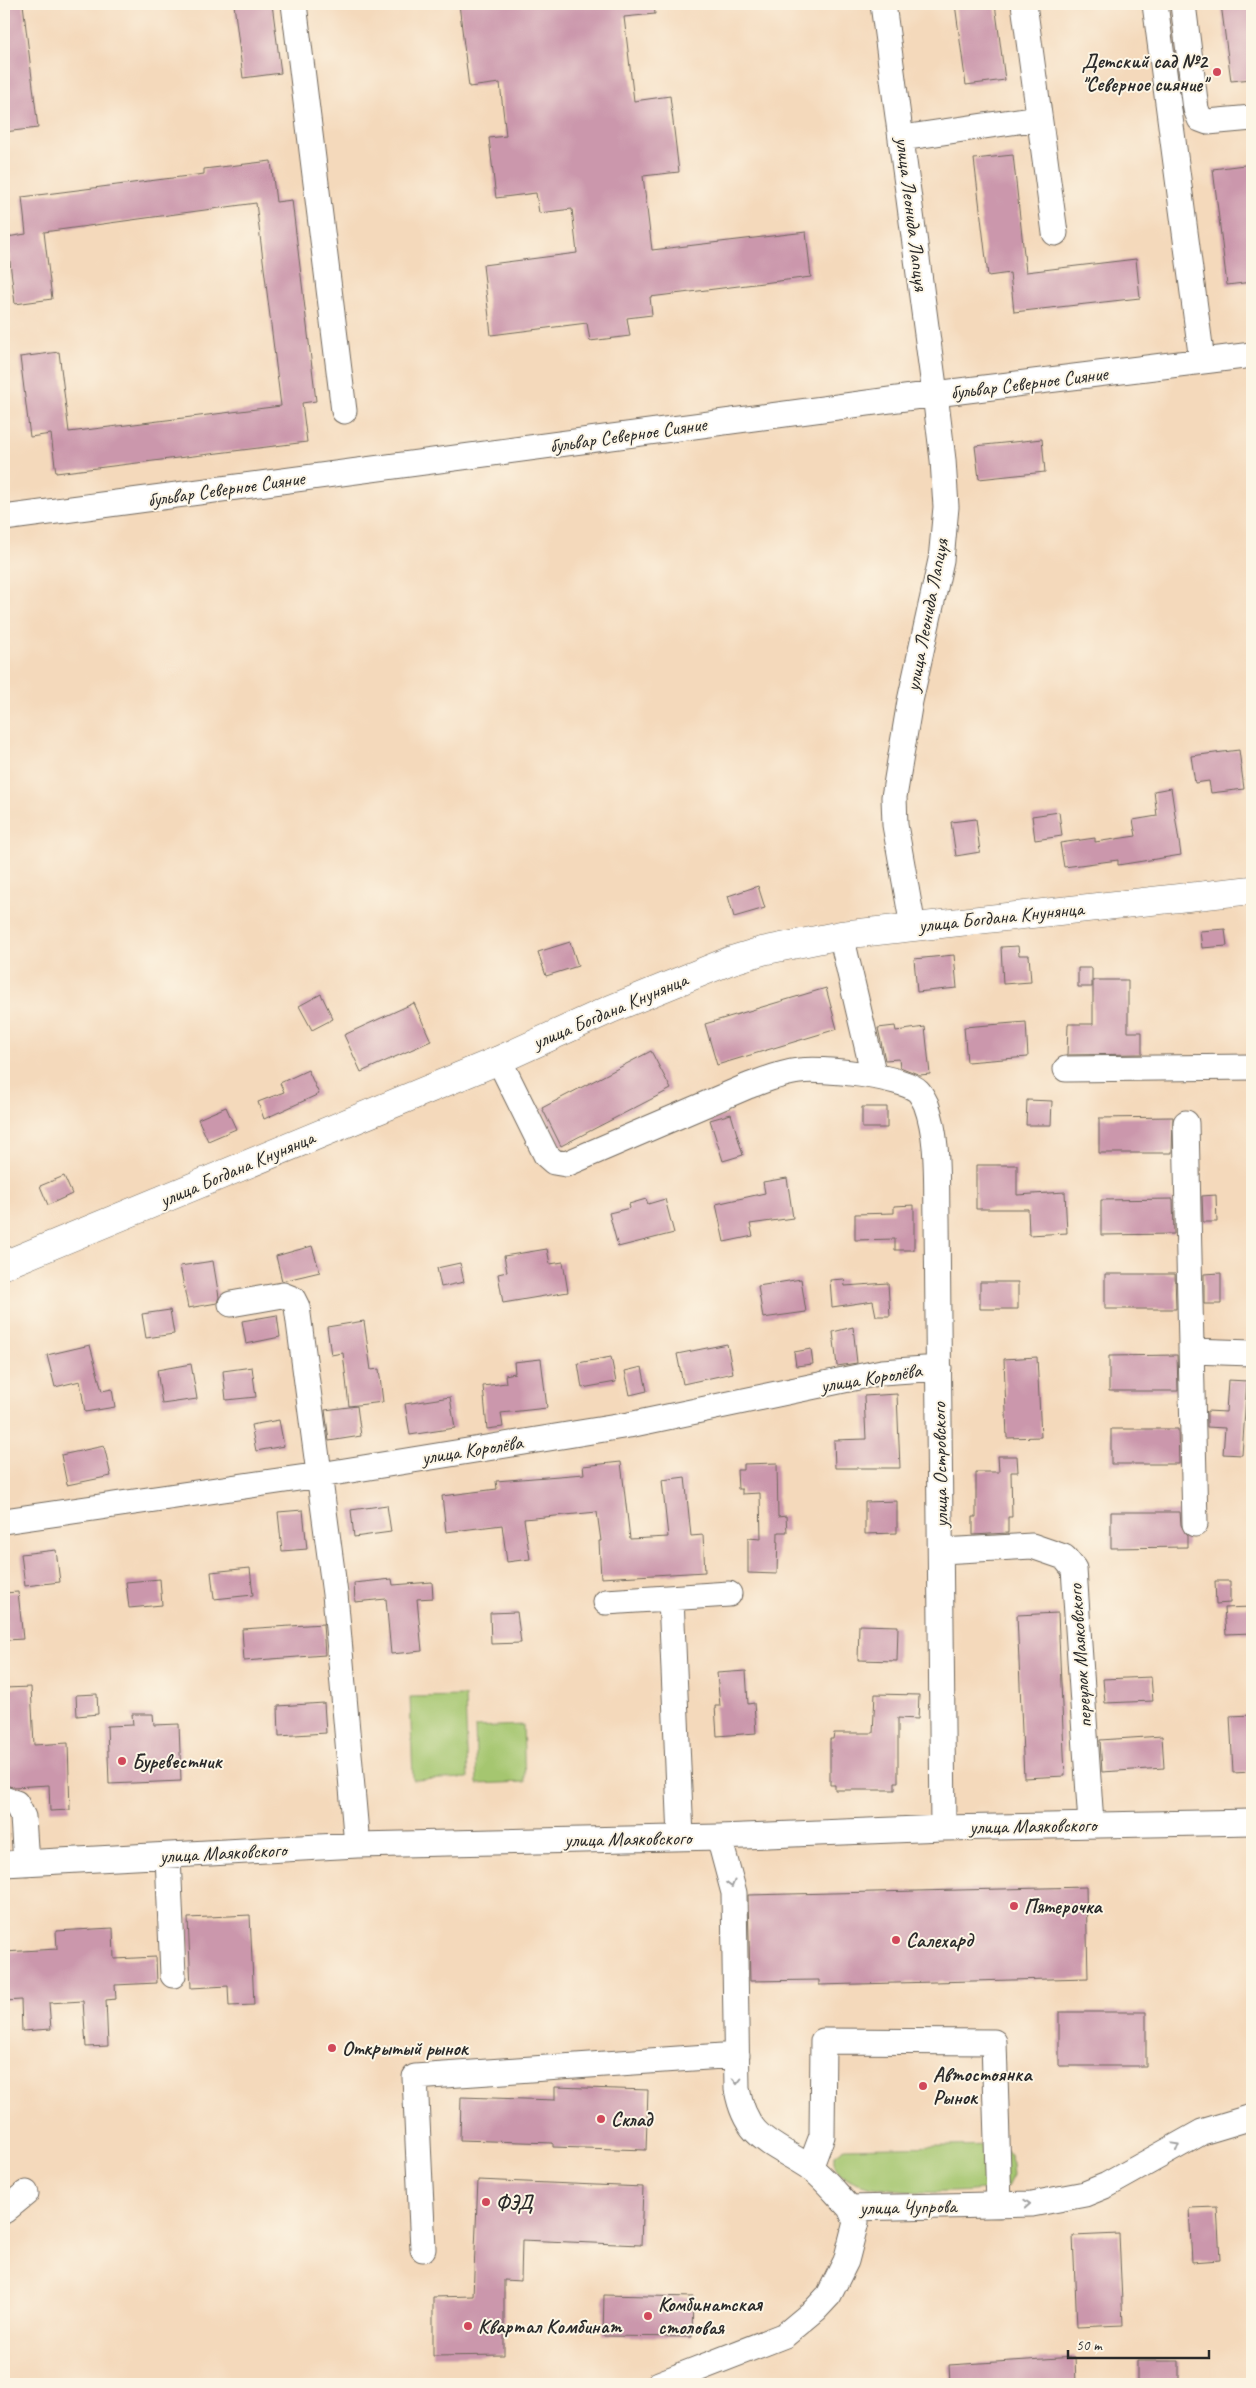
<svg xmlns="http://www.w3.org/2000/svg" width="1256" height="2388" font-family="Caveat,sans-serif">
	<rect width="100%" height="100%" fill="#fcf5e5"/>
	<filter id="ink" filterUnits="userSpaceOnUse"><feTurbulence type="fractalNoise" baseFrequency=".02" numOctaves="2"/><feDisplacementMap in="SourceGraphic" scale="10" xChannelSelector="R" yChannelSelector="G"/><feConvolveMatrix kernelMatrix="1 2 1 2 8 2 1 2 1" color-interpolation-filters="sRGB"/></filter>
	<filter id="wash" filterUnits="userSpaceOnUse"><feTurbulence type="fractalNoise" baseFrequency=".0096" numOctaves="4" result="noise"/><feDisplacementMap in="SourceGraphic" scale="20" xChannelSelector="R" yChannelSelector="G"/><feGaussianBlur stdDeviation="1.12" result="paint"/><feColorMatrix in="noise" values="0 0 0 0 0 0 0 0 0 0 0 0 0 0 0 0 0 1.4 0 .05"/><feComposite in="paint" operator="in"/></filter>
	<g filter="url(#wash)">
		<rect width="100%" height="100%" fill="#f4d9bb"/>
		<!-- green -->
		<path fill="#a5c66f" stroke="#68784d" d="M465 1696 468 1778 413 1780 410 1697Z
			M523 1725 525 1782 477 1784 475 1727Z
			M998 2145 1011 2154 1013 2175 1007 2187C978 2193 828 2203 834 2156L844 2148Z"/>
		<g id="blocks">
			<!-- building -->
			<path fill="#cb97ac" d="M4 4H23L38 128 4 132Z
				M234 4H272L281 73 243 78Z
				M459 4H654L655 14 624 17 634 101 670 96 679 172 643 176 652 250 806 232 811 277 650 297 652 315 627 318 630 336 590 341 587 323 491 335 483 265 577 253 572 209 539 213 536 193 496 198 489 138 506 136 500 83 469 87Z
				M955 4H995L1005 80 966 85Z
				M1221 4H1252V79L1231 81Z
				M1013 155 1026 272 1136 259 1140 298 1014 312 1010 273 988 276 974 159Z
				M271 161 276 202 292 200 316 401 302 403 307 442 56 473 51 434 30 437 20 357 59 352 69 432 281 406 256 203 44 232 52 299 15 304 7 237 26 234 22 197 204 174V169Z
				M1252 164V282L1227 285 1213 169Z
				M1042 439 1045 472 979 479 975 446Z
				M1239 750 1244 789 1211 793 1209 781 1195 783 1191 756Z
				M1171 788 1181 855 1118 865V860L1064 867 1060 843 1095 838V842L1136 836 1133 820 1157 816 1154 791Z
				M1059 812 1062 836 1035 840 1032 816Z
				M976 819 980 852 956 856 951 822Z
				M758 886 765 908 734 917 728 896Z
				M1225 929 1227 946 1202 948 1200 931Z
				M570 942 578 966 546 976 538 952Z
				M1018 946 1019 955H1029L1031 982 1003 984 1001 947Z
				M954 955 957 988 917 992 914 959Z
				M1078 968H1092V987H1078Z
				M1093 980H1128V1032H1142V1054L1067 1055 1068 1024H1093Z
				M826 988 837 1029 717 1065 705 1024Z
				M321 994 333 1019 312 1030 299 1006Z
				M414 1003 431 1041 361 1072 344 1035Z
				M1026 1022 1028 1057 967 1062 964 1027Z
				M895 1026 896 1031 925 1027 930 1074 920 1075 900 1067 899 1059 885 1060 878 1028Z
				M651 1051 671 1089 561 1146 542 1108Z
				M308 1070 319 1094 264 1119 258 1102 284 1092 280 1083Z
				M1027 1100 1052 1101 1051 1125H1026Z
				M226 1107 236 1129 208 1141 198 1119Z
				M862 1107H887V1128H862Z
				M731 1114 743 1155 723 1161 710 1120Z
				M1173 1117 1172 1153H1099V1118Z
				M976 1165H1017V1195L1065 1192 1067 1233 1029 1235 1028 1209H976Z
				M64 1176 72 1194 48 1205 40 1186Z
				M787 1178 793 1218 750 1224 753 1236 724 1242 716 1204 765 1193 763 1182Z
				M1216 1195 1217 1222H1203L1202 1196Z
				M646 1199 648 1204 665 1199 674 1233 618 1247 609 1213 630 1208 629 1204Z
				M1173 1199 1174 1234 1101 1235V1200Z
				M914 1205V1250H895V1239L855 1240V1214L894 1213V1206Z
				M312 1246 320 1272 282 1281 276 1256Z
				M547 1249 550 1264 563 1262 568 1292 503 1303 498 1274 507 1272 504 1256Z
				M213 1261 219 1297 217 1303 188 1308 180 1266Z
				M460 1263 464 1282 441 1287 437 1268Z
				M1221 1273V1304H1204V1274Z
				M1105 1274H1175L1176 1309H1105Z
				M801 1279 806 1312 763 1318 758 1286Z
				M844 1279 845 1286 888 1283 890 1316H876L873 1301 832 1307 830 1280Z
				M980 1282H1018V1309H980Z
				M170 1310 174 1334 146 1338 142 1314Z
				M277 1315 280 1337 246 1344 242 1321Z
				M364 1321 371 1370 379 1369 383 1402 349 1406 343 1353 331 1355 327 1327Z
				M853 1327 857 1363 837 1366 833 1332Z
				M727 1344 733 1373 683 1384 677 1354Z
				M90 1345 102 1391 112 1389 115 1407 85 1412 80 1381 55 1387 47 1355Z
				M811 1349 813 1364 796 1366 794 1352Z
				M1177 1355 1178 1391H1109V1356Z
				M611 1357 616 1382 582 1388 578 1363Z
				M1037 1357 1041 1437 1007 1438 1004 1359Z
				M541 1359 547 1408 501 1413 503 1427 487 1429 483 1386 506 1383 505 1375 515 1373 514 1362Z
				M191 1364 197 1399 162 1404 157 1370Z
				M252 1367 256 1397 226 1400 223 1371Z
				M642 1367 647 1391 630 1395 625 1371Z
				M1228 1380 1247 1381 1242 1455 1223 1454 1225 1428 1207 1427V1411L1226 1412Z
				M897 1394 900 1468H835L834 1440 866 1439 864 1396Z
				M450 1397 455 1428 410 1435 405 1404Z
				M357 1406 361 1436 329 1441 325 1410Z
				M279 1420 284 1446 256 1451 251 1425Z
				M1111 1429H1178L1179 1464H1111Z
				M104 1446 111 1476 67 1485 61 1455Z
				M998 1456H1017L1018 1472H1011L1012 1517H1008V1533L973 1535V1517H976V1472H999Z
				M621 1462 630 1539 668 1537 662 1480 685 1477 691 1536 703 1535 705 1572 601 1578 599 1541H601L597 1512 524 1519 530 1559 507 1562 502 1525 446 1532 442 1496 497 1489 496 1481 584 1474 583 1466Z
				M777 1463 778 1517 786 1516 787 1532H778L777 1574 748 1573V1538L761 1539 760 1493 742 1494V1489H738L737 1470H744V1464Z
				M897 1501V1533L865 1534V1502Z
				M387 1505 391 1532 354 1537 351 1510Z
				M303 1510 307 1549 282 1551 278 1512Z
				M1111 1512H1180L1181 1525 1187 1536V1547L1111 1548Z
				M56 1550 60 1582 25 1586 21 1554Z
				M250 1568 253 1595 214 1599 211 1572Z
				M160 1579 162 1605 129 1608 126 1582Z
				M392 1579 393 1585 432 1582 433 1598 417 1599 422 1651 391 1654 386 1599 355 1602 354 1583Z
				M1215 1581H1230V1603L1216 1604Z
				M18 1592 23 1639 7 1640 4 1593Z
				M1252 1607V1633L1226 1634 1224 1608Z
				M517 1612 521 1643 491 1644 490 1613Z
				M1058 1613 1065 1776 1024 1778 1017 1615Z
				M323 1624 325 1655 244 1661 242 1629Z
				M859 1625 898 1626 897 1661 858 1660Z
				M746 1671 748 1704 754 1703 756 1733 717 1736 715 1706H720L717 1673Z
				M1151 1677 1153 1701 1105 1703 1103 1679Z
				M31 1687 34 1745 68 1743 70 1810 50 1811 49 1785 13 1787 4 1785V1688Z
				M97 1694 98 1714 77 1716 76 1695Z
				M875 1694 919 1695 918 1719 898 1718V1782H895V1790H835V1785H830V1739H833L834 1733H873Z
				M324 1703 326 1733 279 1736 278 1706Z
				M132 1714H153L154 1725 179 1724 181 1781 109 1784 107 1726 133 1725Z
				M1252 1715V1772L1233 1773 1230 1716Z
				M1162 1736 1164 1768 1102 1772 1100 1740Z
				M1086 1887 1088 1978 819 1985V1980L750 1981 748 1895Z
				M250 1915 254 2005 229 2006 228 1986 191 1988 188 1918Z
				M113 1928 114 1959 156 1957 157 1983 115 1985 116 1999 106 2000 108 2046 86 2047 83 2001 49 2003 51 2029 22 2031 21 2000 4 2001V1952L57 1949 56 1931Z
				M1059 2012H1146V2066H1059Z
				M555 2087 648 2090 646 2150 553 2147V2143L460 2140 461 2097 555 2100Z
				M478 2180 643 2187 641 2245 522 2240 521 2281 504 2280V2355L433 2356V2297L473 2296Z
				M1217 2207 1220 2260 1192 2262 1189 2208Z
				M1119 2234 1123 2325 1077 2327 1073 2236Z
				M604 2295 693 2297 692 2337 603 2336Z
				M1075 2357 1076 2384H950L949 2365Z
				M1137 2361H1179V2384H1137Z"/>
		</g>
	</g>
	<g filter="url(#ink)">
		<use href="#blocks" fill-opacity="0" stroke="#71685d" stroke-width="1"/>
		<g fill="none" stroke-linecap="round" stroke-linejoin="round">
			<defs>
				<path id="minor" d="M294 4 344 411
					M883 4 935 394 943 460 946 507 941 560 910 701 894 797 895 825 913 927
					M1024 4 1055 233
					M1155 4 1202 361
					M1183 4 1196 109 1200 119 1208 122 1252 118
					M902 138 1039 118
					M4 518 935 394 1252 355
					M841 935 874 1076
					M499 1060 546 1155 554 1162 566 1164 748 1086C765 1080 781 1073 799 1071 821 1068 902 1076 918 1091 921 1094 924 1100 926 1104 939 1139 936 1181 937 1218L943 1828
					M1066 1069 1252 1067
					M1186 1123 1195 1524
					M231 1304 283 1295 293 1299 297 1307 335 1594 357 1845
					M1191 1351 1252 1353
					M4 1521 320 1475 629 1425 882 1372 939 1368
					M941 1551 1032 1546 1064 1557 1074 1569 1091 1824
					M671 1598 681 1838
					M606 1602 729 1594
					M4 1799 16 1803 23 1817 26 1863
					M719 1837 734 1893 737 2089C746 2139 771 2142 809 2167 824 2177 837 2195 850 2208L1032 2204 1085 2194 1107 2185 1202 2132 1252 2117
					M168 1856 173 1975
					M4 1864 357 1845 719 1837 943 1828 1252 1822
					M810 2168 822 2136 823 2041 994 2042 999 2205
					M4 2211 26 2193
					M423 2249 415 2077 737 2055
					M659 2384 785 2335 815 2310 829 2295 846 2261 856 2222 850 2208"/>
				<path id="major" d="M4 1265 499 1060 611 1009 729 961 762 951 841 935 1252 890"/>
			</defs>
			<!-- minor casing -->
			<use href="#minor" stroke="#71685d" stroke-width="27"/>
			<!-- major casing -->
			<use href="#major" stroke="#71685d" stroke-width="29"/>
			<!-- minor -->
			<use href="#minor" stroke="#fff" stroke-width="25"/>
			<!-- major -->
			<use href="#major" stroke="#fff" stroke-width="28"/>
		</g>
		<!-- one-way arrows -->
		<defs><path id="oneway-chevron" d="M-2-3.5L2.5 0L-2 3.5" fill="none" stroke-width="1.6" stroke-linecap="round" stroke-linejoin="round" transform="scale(1.25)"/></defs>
		<g stroke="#a0a0a0">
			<use href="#oneway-chevron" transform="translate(731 1884) rotate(75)"/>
			<use href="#oneway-chevron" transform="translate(737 2081) rotate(90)"/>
			<use href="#oneway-chevron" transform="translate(1176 2146) rotate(-29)"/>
			<use href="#oneway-chevron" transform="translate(1027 2204) rotate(-3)"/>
		</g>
	</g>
	<!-- markers -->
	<g fill="#d1495b" stroke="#fcf5e5" stroke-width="2">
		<circle cx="1217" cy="72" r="5"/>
		<circle cx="122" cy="1761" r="5"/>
		<circle cx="1014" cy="1906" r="5"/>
		<circle cx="896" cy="1940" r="5"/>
		<circle cx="332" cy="2048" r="5"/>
		<circle cx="923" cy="2086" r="5"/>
		<circle cx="601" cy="2119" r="5"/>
		<circle cx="486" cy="2202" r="5"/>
		<circle cx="648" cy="2316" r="5"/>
		<circle cx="468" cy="2326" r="5"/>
	</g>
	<g text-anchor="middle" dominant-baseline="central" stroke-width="4" stroke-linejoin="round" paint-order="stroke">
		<!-- poi labels -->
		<g font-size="20" font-weight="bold" fill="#2b2b2b" stroke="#fcf5e5" text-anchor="start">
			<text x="1207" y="61" text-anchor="end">Детский сад №2<tspan x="1207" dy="23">"Северное сияние"</tspan></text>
			<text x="132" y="1761">Буревестник</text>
			<text x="1024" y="1906">Пятерочка</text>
			<text x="906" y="1940">Салехард</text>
			<text x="342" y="2048">Открытый рынок</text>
			<text x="933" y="2074">Автостоянка<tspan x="933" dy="23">Рынок</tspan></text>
			<text x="611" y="2119">Склад</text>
			<text x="496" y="2202">ФЭД</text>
			<text x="658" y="2304">Комбинатская<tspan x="658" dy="23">столовая</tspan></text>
			<text x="478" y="2326">Квартал Комбинат</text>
		</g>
		<!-- street labels -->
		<g font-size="20" fill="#2b2b2b" stroke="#fcf5e5">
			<text transform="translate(912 214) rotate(83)">улица Леонида Лапцуя</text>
			<text transform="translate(1029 383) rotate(-7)">бульвар Северное Сияние</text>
			<text transform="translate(628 435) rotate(-8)">бульвар Северное Сияние</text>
			<text transform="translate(226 489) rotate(-8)">бульвар Северное Сияние</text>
			<text transform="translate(927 615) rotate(-79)">улица Леонида Лапцуя</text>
			<text transform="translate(1001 917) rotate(-6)">улица Богдана Кнунянца</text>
			<text transform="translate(610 1011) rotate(-23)">улица Богдана Кнунянца</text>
			<text transform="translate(237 1169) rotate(-23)">улица Богдана Кнунянца</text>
			<text transform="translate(871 1378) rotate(-9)">улица Королёва</text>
			<text transform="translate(472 1450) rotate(-9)">улица Королёва</text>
			<text transform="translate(940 1465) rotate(-91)">улица Островского</text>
			<text transform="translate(1080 1656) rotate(-94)">переулок Маяковского</text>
			<text transform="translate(1033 1826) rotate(-1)">улица Маяковского</text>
			<text transform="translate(628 1839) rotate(-1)">улица Маяковского</text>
			<text transform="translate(223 1853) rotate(-3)">улица Маяковского</text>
			<text transform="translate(908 2207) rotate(-1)">улица Чупрова</text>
		</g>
	</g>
	<!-- margin -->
	<rect width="1256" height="2388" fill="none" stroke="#fcf5e5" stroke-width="20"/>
	<!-- scale -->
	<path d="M1068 2350v8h141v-8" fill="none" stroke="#2b2b2b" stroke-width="2.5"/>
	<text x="1076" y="2350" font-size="15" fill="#2b2b2b" stroke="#fcf5e5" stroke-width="4" paint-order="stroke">50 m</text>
</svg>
